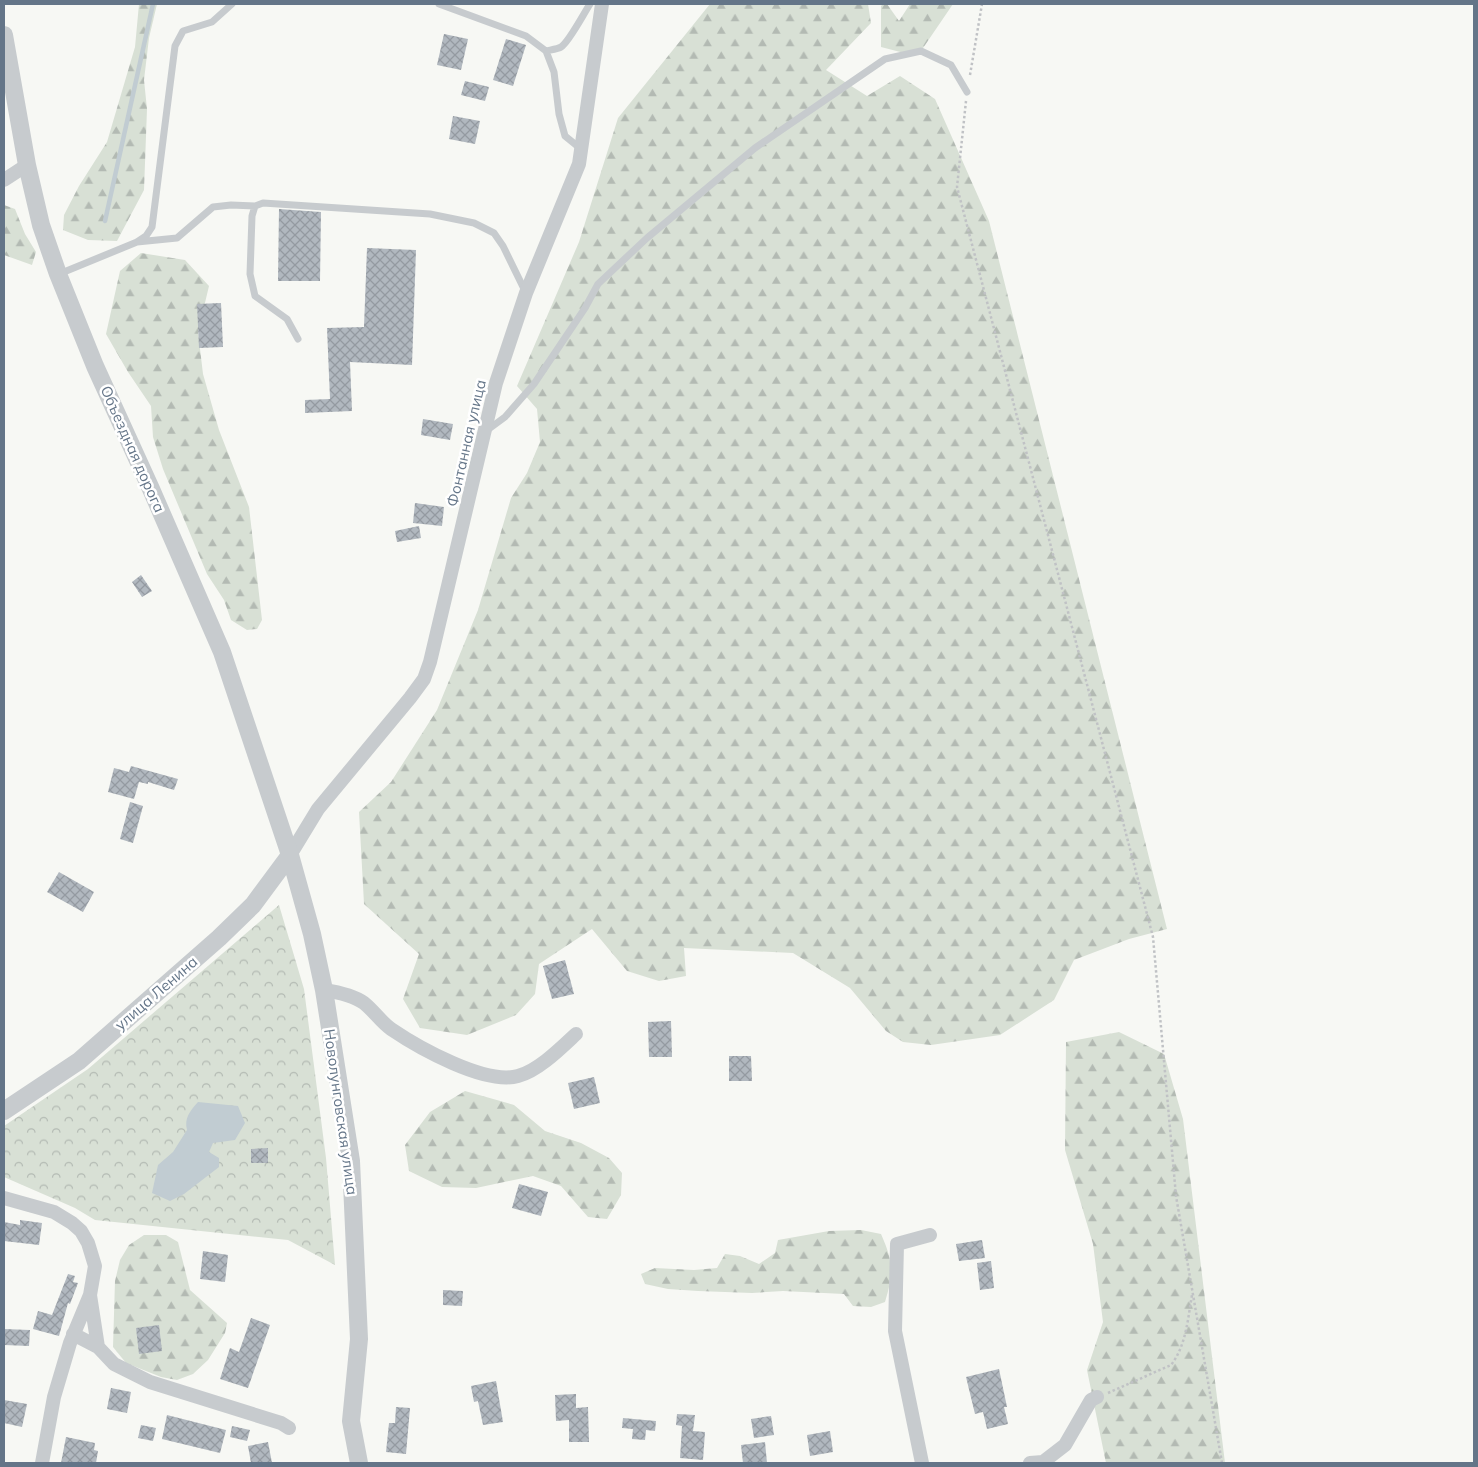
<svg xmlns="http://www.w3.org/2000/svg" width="1478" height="1467" font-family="Mulish,sans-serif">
	<defs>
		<pattern id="forest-firs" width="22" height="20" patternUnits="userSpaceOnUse" patternTransform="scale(1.25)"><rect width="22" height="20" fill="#d8e0d5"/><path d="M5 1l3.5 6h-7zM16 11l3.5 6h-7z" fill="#b3bab3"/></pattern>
		<pattern id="park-crowns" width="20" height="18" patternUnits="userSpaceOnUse" patternTransform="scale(1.25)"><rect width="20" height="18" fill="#d8e0d5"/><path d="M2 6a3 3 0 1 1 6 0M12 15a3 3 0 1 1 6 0" fill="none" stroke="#b3bab3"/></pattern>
		<pattern id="building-cross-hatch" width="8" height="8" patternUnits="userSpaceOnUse" patternTransform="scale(1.25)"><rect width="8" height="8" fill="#b1b8bf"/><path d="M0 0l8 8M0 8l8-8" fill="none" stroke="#949aa1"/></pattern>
	</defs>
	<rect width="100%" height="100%" fill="#f7f8f4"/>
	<!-- forest -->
	<path fill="url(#forest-firs)" d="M139 4H157L149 38 144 80 147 109 144 190 117 241 88 240 63 230 64 215 79 186 107 142 135 47Z
		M710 4H868L871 23 826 70 867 96 900 76 935 99 989 221 1167 929 1129 939 1074 960 1054 1000 1000 1035 931 1045 903 1042 886 1031 850 988 793 953 684 948 686 976 659 981 627 971 592 929 539 964 535 994 516 1015 467 1035 420 1028 403 999 419 954 364 904 359 812 391 782 437 710 478 610 511 498 527 473 540 442 537 409 517 386 579 242 618 118Z
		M883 4H887L899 21 910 4H953L921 51 908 54 881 47V6Z
		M4 205 15 209 25 234 36 252 32 265 4 255Z
		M141 253 185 260 209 286 198 332 203 374 219 430 249 507 262 620 257 629 247 630 231 620 224 600 207 574 163 469 153 437 151 406 128 372 106 334 120 271Z
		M1119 1032 1164 1054 1183 1119 1225 1463H1106L1087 1370 1103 1322 1093 1244 1065 1150 1066 1042Z
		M465 1091 514 1105 545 1131 581 1143 609 1158 622 1173 621 1195 607 1219 588 1217 561 1186 533 1176 476 1188 442 1187 409 1171 405 1145 430 1112Z
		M861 1230 881 1234C893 1261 894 1273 885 1302L871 1307 853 1306 844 1294 783 1291 752 1293 698 1291 668 1289 645 1284 641 1274 655 1268 694 1270 717 1268 725 1254 740 1256 759 1264 775 1253 778 1240 829 1231Z
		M144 1235H166L178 1242 190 1290 227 1323 225 1333 208 1360 193 1374 177 1380 161 1377 126 1363 113 1347 115 1281 120 1260 129 1245Z"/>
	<!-- park -->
	<path fill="url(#park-crowns)" d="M279 905 304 989 326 1158 335 1265 288 1240 95 1220 75 1208 4 1177V1126L88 1069Z"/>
	<!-- water -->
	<path fill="#c1ccd2" d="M198 1102 238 1106 245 1123 235 1140 213 1143 209 1152 219 1158V1167L184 1194 170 1201 152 1193 158 1165 173 1152 187 1130C184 1118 190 1111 198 1102Z"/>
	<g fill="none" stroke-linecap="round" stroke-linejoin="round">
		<!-- stream -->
		<path stroke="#c1ccd2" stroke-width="4.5" d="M105 221 153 4"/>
	</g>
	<!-- building -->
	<path fill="url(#building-cross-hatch)" d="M444 34 468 39 461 70 437 65Z
		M506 39 526 45 513 86 493 80Z
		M465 81 489 87 485 101 461 95Z
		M453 116 480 121 475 144 449 139Z
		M279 209 321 212 320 281H278Z
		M367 248 416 250 412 365 350 362 352 411 305 413V400L330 399 327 328 364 327Z
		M221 303 223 347 199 348 197 304Z
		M423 419 453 424 450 440 421 435Z
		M415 503 444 507 442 526 413 523Z
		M419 526 421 538 397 542 395 531Z
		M141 575 152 591 142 597 132 582Z
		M131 766 178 779 174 790 148 782V784L139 782 134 799 108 792 114 768 129 772Z
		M130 802 143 806 133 843 120 839Z
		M59 872 94 892 83 912 47 892Z
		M565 960 574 994 552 999 543 966Z
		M671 1021 672 1057H649L648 1022Z
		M729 1056H751L752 1081H729Z
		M594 1077 600 1103 574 1109 568 1083Z
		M268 1148V1163H251V1149Z
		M519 1184 548 1192 541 1216 512 1208Z
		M20 1220 42 1223 39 1245 4 1241V1222L20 1225Z
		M982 1240 985 1258 959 1261 956 1244Z
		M203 1251 228 1255 225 1282 200 1279Z
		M991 1261 994 1288 980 1290 977 1263Z
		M68 1274 75 1276 73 1282 78 1283 70 1304 68 1303 59 1336 33 1329 38 1311 52 1315Z
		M443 1290 463 1291 462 1306 443 1305Z
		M251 1318 270 1325 248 1388 220 1379 230 1348 239 1352Z
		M159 1325 162 1351 139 1354 136 1328Z
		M4 1329 30 1330 29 1346 4 1345Z
		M999 1369 1007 1407H1004L1008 1424 987 1429 983 1412 975 1414 966 1377Z
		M496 1381 503 1422 483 1425 478 1401 474 1402 471 1386Z
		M111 1388 131 1392 127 1413 107 1409Z
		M576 1394V1408L588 1407 589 1442H569V1420L556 1421 555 1395Z
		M4 1400 27 1404 22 1427 4 1423Z
		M396 1407 410 1408 406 1454 386 1452 389 1423H395Z
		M677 1414 695 1415 693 1431 705 1432 703 1460 680 1458 682 1426 676 1425Z
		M167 1415 226 1430 220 1453 162 1439Z
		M771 1416 774 1435 754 1438 751 1419Z
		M623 1418 656 1421 655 1431 646 1430 645 1440 632 1439 633 1429 622 1428Z
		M141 1425 156 1428 153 1441 138 1438Z
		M232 1426 250 1430 247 1441 230 1437Z
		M830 1431 833 1452 810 1456 807 1435Z
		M66 1437 95 1443 94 1450 98 1451 96 1463H61Z
		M268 1442 272 1463H251L248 1446Z
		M765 1442 767 1463H743L741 1445Z"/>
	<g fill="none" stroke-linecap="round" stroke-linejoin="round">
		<!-- path -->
		<path stroke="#c0c2c5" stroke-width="2.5" stroke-dasharray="2.5 2.5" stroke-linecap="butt" d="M970 75 982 4
			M966 101 957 187 1153 937 1176 1196 1222 1463
			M1108 1393 1171 1365C1186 1346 1188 1318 1192 1295"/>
		<!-- service -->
		<path stroke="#c7cbce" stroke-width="7" d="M439 4 526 36 546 51 554 72 559 114 565 136 581 149
			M546 51C550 50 558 49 561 47 569 42 584 13 590 4
			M137 242 177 238 213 207 231 205 255 206
			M59 274 137 242 146 236 152 227 175 46 183 31 212 22 232 4
			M298 339 287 319 255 296 250 274 252 216 255 206 263 203 430 214 474 223 494 233 503 246 526 293
			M486 431 505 417 534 384 585 308 598 284 647 238 755 148 885 59 921 51 951 65 967 92"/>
		<!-- minor -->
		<path stroke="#c7cbce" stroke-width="14" d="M4 180 27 165
			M290 855 318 809 410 698 424 679 430 662 496 383 526 293 579 164 602 4
			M324 990C337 992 353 995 364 1003 374 1011 381 1022 391 1029 419 1048 485 1085 518 1076 538 1071 561 1048 576 1034
			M4 1198 54 1212 72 1223 81 1231 88 1243 95 1266 90 1295 70 1343 54 1397 42 1463
			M90 1295 98 1347 114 1364 150 1382 281 1423 289 1428
			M73 1334 98 1347
			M922 1463 895 1331 897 1244 930 1235
			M1030 1463 1043 1462 1065 1445 1091 1400 1097 1397"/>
		<!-- tertiary -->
		<path stroke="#c7cbce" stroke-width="18" d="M4 35 27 165 41 225 58 274 95 366 151 489 222 652 290 855 312 934 324 990 351 1161 359 1339 351 1421 359 1463
			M4 1111 79 1061 219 938 253 905 290 855"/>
	</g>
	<g text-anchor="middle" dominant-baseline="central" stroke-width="5" stroke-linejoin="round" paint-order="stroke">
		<!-- street labels -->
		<g font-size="15" fill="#647588" stroke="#fff">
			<text transform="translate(466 443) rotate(-77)">Фонтанная улица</text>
			<text transform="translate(133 449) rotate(66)">Объездная дорога</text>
			<text transform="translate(156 993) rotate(-41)">улица Ленина</text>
			<text transform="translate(341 1112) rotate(82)">Новолунговская улица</text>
		</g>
	</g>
	<!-- border -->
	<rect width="1478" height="1467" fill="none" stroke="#647588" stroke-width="10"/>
</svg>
